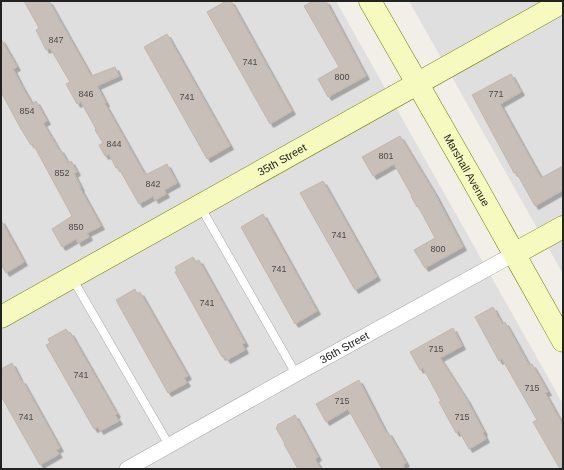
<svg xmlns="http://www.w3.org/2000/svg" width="564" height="470" font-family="Arial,sans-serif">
	<defs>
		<filter id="shadow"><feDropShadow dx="3.5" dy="3.5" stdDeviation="0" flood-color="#0004"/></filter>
	</defs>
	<rect width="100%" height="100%" fill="#f2efe9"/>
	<!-- residential -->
	<path fill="#e0dfdf" d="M1 1H336L563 404V469H1Z
		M409 1H563V274Z"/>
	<!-- building -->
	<path fill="#c7bfb8" stroke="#c4b6ab" filter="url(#shadow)" d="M24 1H49L91 76 115 67 119 76 97 86 106 103 105 104 145 175 167 164 177 183 164 190 166 194 155 200 153 196 139 204 118 167 116 168 109 154 105 156 99 145 103 143 95 130 96 129 81 102 77 104 66 84 70 82 50 48 46 50 36 30 39 28Z
		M226 1H231L292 111 270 124 207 12Z
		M313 1H326L366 76 328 97 318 79 339 67 304 6Z
		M167 34 230 146 207 159 144 47Z
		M1 39 17 67 13 69 19 81 32 104 36 101 47 121 43 123 59 150 60 149 68 163 71 161 77 172 74 174 81 188H80L101 226 87 233 89 237 78 243 76 239 62 247 52 229 72 216 33 144 31 145 21 129 1 92Z
		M511 74 521 92 500 104 541 178 563 166V190L535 206 516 172 514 173 472 95Z
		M400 136 435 194 463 247 425 268 414 250 435 238 418 206 417 207 411 196H412L394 164 373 176 362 157Z
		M323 181 377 277 355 290 300 193Z
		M263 214 317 311 295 324 241 227Z
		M1 220 24 262 6 273 1 264Z
		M193 257 196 262 199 260 245 343 242 344 245 350 227 360 224 356 222 357 175 272 177 271 175 267Z
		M135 289 137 294 140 292 188 376 184 378 187 383 168 393 116 300Z
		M493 307 502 324 505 322 529 365 532 364 548 392 545 393 563 425V469H560L533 422 537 420 502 359 499 361 475 317Z
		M453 328 462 346 440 358 467 400 484 432 483 433 486 439 469 449 459 431 456 433 439 402 441 401 423 368 420 370 410 352Z
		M66 329 69 333 70 332 117 414 115 415 119 421 100 431 98 427 94 429 46 345 50 343 48 339Z
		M12 363 21 381 22 380 60 448 56 450 59 454 40 465 1 396V369Z
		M359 380 386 433 388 432 406 463 403 465 405 469H382L348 409 326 422 316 404Z
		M295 415 318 457 315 459 321 469H298L284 444H285L276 428 278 427 277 425Z"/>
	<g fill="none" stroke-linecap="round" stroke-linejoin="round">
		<defs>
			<path id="lane" d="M200 206 296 374
				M72 278 169 445"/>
			<g id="street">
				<path id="s1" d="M127 469 296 374 514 254"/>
			</g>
			<g id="secondary">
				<path id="s2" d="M370 1 475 184 563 341"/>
				<path d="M514 254 563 227"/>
				<path id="s3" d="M1 317 563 2"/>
			</g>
		</defs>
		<!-- lane casing -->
		<use href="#lane" stroke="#a9a9a9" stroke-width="9"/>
		<!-- street casing -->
		<use href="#street" stroke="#a9a9a9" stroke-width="16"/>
		<!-- secondary casing -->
		<use href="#secondary" stroke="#707d05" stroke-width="23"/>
		<!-- lane -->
		<use href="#lane" stroke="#fff" stroke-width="8"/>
		<!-- street -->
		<use href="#street" stroke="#fff" stroke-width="15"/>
		<!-- secondary -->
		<use href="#secondary" stroke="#f7fabf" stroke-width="22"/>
	</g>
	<g text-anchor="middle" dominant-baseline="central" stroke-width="3.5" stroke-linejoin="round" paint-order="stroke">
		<!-- number labels -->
		<g font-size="9" fill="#4b4948">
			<text x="56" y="40">847</text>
			<text x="250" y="62">741</text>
			<text x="342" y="77">800</text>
			<text x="86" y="94">846</text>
			<text x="496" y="94">771</text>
			<text x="187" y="97">741</text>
			<text x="27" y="111">854</text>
			<text x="114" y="144">844</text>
			<text x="386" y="156">801</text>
			<text x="62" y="173">852</text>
			<text x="153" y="184">842</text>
			<text x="76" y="227">850</text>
			<text x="339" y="235">741</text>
			<text x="438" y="249">800</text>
			<text x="279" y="269">741</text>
			<text x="207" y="303">741</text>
			<text x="436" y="349">715</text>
			<text x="81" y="375">741</text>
			<text x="532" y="388">715</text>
			<text x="342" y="401">715</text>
			<text x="26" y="417">741</text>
			<text x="462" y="417">715</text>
		</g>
		<!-- street labels -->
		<g font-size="11" fill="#222" stroke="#fff">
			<text stroke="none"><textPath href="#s3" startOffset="322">35th Street</textPath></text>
			<text stroke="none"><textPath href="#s2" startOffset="195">Marshall Avenue</textPath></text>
			<text stroke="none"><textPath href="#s1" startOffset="249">36th Street</textPath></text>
		</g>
	</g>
	<!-- border -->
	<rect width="564" height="470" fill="none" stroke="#222222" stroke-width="4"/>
</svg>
